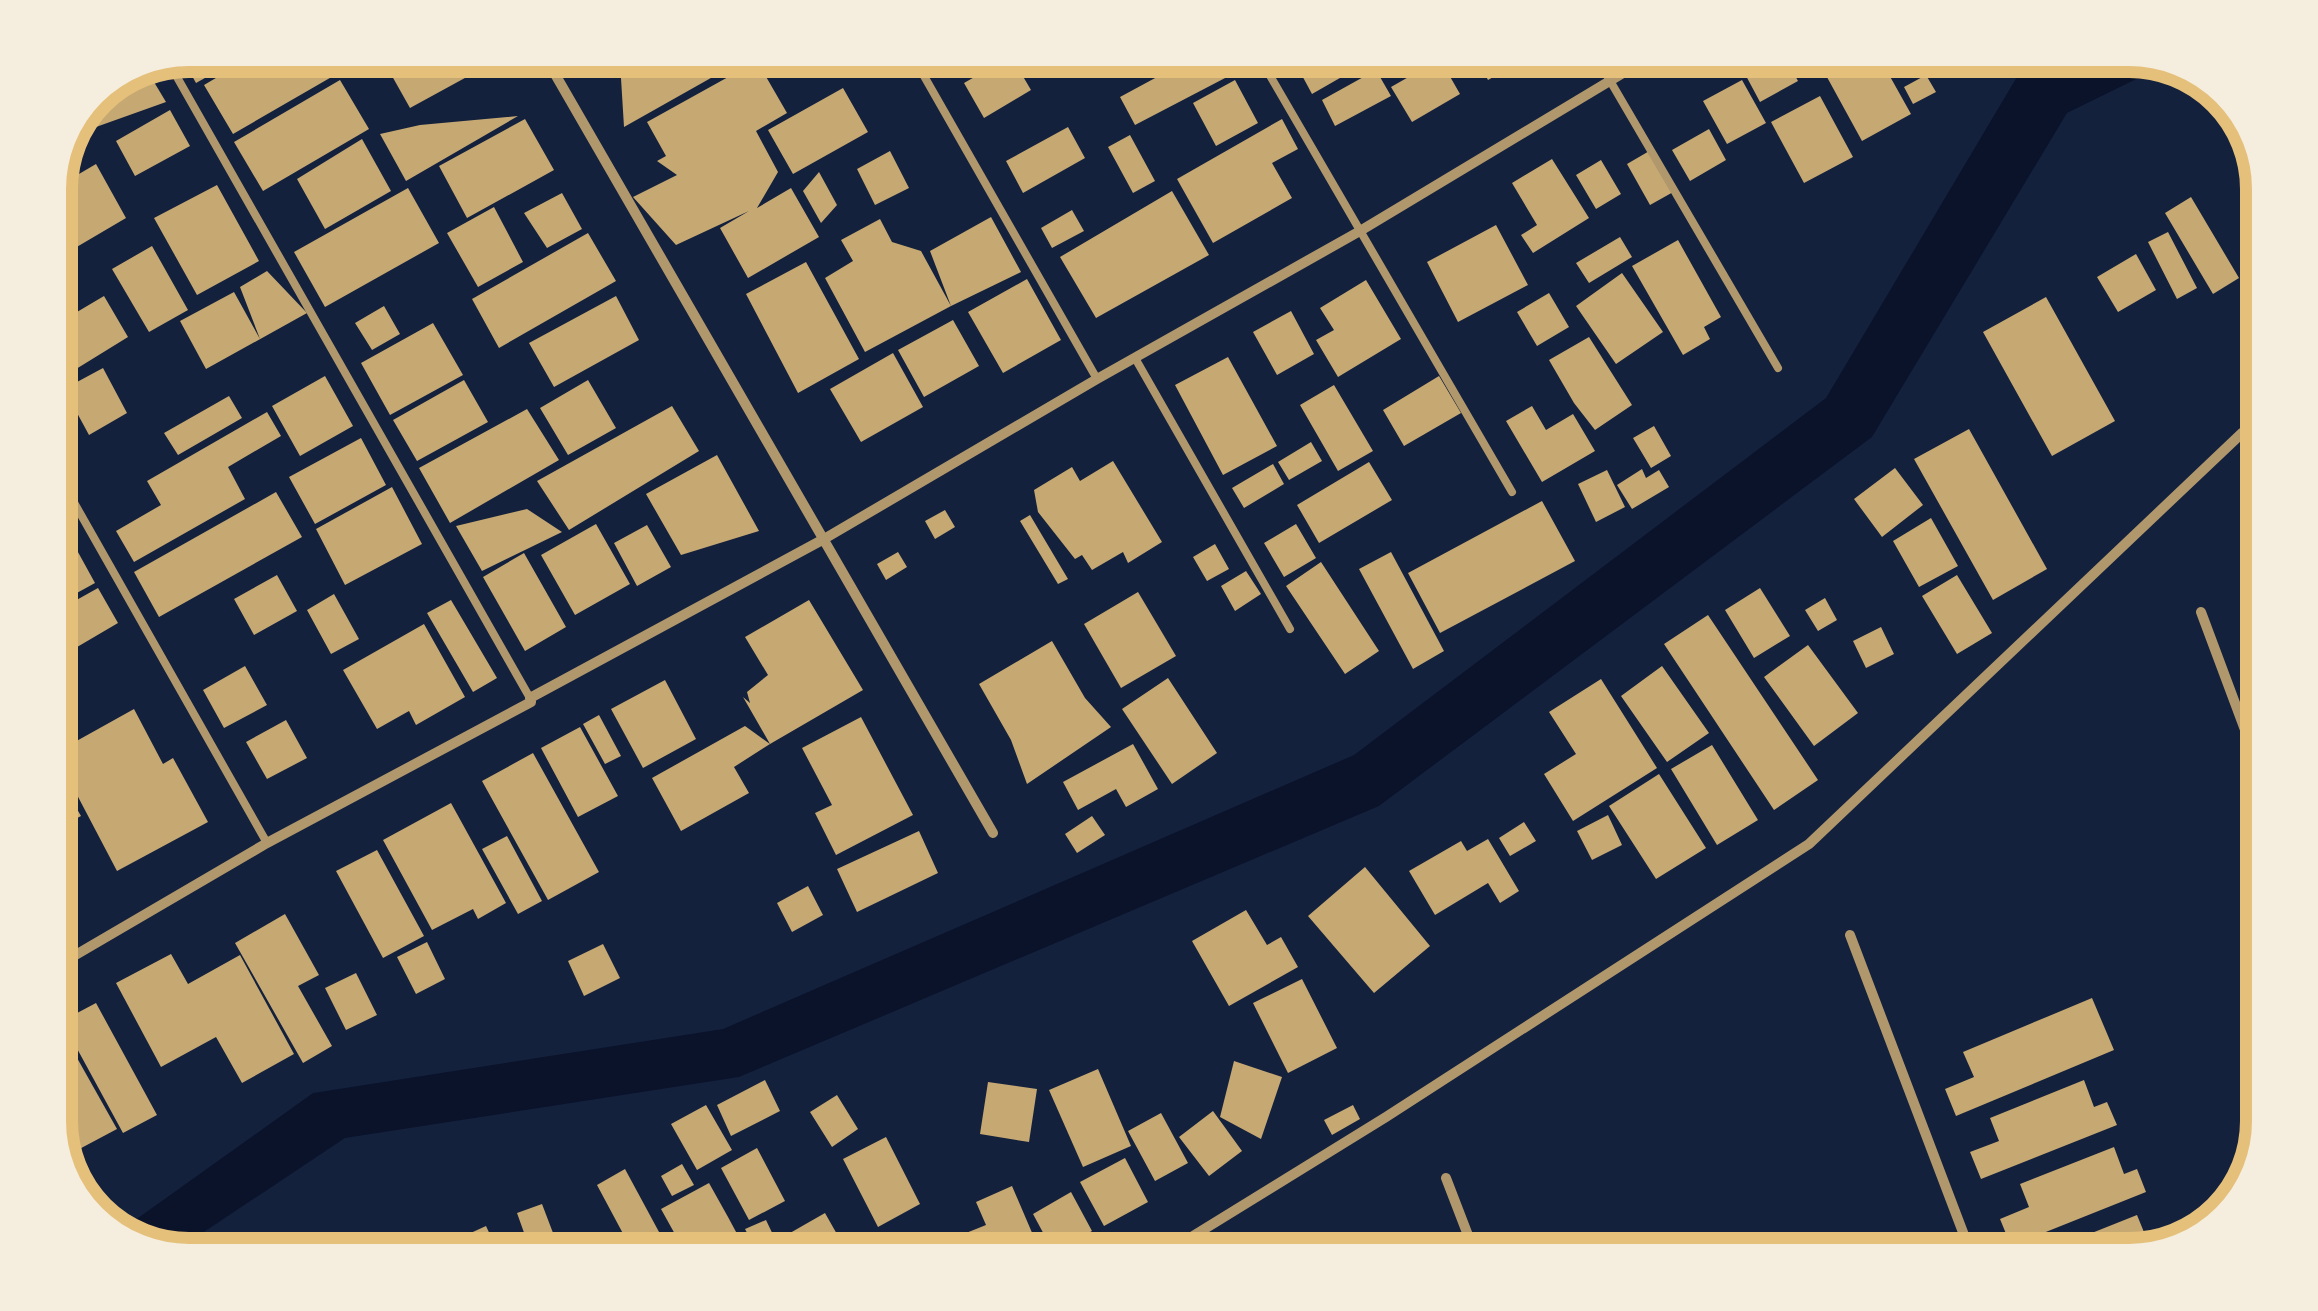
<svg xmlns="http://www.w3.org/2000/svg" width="2318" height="1311" font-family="'IBM Plex Serif',serif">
	<rect width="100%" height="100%" fill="#14213d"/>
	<!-- water -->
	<path fill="#0b132b" d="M2036 55H2129L2165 65 2067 113 1872 437 1379 806 739 1077 345 1138 174 1252 123 1238 117 1233 313 1093 723 1029 1354 755 1826 398 2027 60Z"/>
	<!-- building -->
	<path fill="#c6a872" d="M189 55H246L196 83 182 58Z
		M255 55H324L335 75 233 134 204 85Z
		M331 55H373L341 72Z
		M393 55H478L485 67 410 108 383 60Z
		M616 55H738L741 61 624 127 620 62Z
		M777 55H852L829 67Z
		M1151 55H1244L1250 65 1135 125 1120 97 1157 77 1146 58Z
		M1291 55H1380L1312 94Z
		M1474 55H1532L1488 80Z
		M1744 55H1784L1798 81 1760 102 1737 59Z
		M1847 55H1878L1911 114 1862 141 1822 68Z
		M1886 55H1934L1897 75Z
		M1011 56 1031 90 984 118 964 83Z
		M1440 59 1460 94 1412 122 1391 87Z
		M757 61 787 113 756 131 778 172 757 208 791 188 819 237 748 278 720 228 749 211 676 245 633 197 677 175 657 161 666 156 647 122Z
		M1376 70 1391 96 1335 126 1322 100Z
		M148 72 166 102 82 132 78 130 95 94Z
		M1926 75 1936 92 1913 104 1904 87Z
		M340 80 369 129 263 191 234 142Z
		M1235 80 1258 123 1216 146 1193 103Z
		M1742 80 1766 123 1727 144 1703 101Z
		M843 88 868 132 793 174 768 130Z
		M1820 96 1853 157 1804 183 1771 122Z
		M170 110 190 146 135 176 116 141Z
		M518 116 406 181 380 134 420 125Z
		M525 119 554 170 467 218 439 166Z
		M1282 119 1298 149 1272 163 1292 198 1213 243 1177 179Z
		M1068 127 1085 158 1023 193 1006 161Z
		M1709 129 1726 160 1690 181 1672 150Z
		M1130 135 1155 181 1133 193 1108 147Z
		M362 139 391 191 325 229 297 179Z
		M1651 150 1675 191 1650 205 1627 164Z
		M890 151 909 188 875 205 857 169Z
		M1552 159 1589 218 1533 253 1521 235 1537 225 1512 183Z
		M1601 160 1621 194 1596 209 1576 175Z
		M96 164 126 218 75 248 55 213V206L75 195 67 181Z
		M819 172 837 205 821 223 803 191Z
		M217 185 259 261 197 295 154 218Z
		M408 188 439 243 325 307 294 252Z
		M1172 191 1209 255 1096 318 1060 257Z
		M562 193 582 229 547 248 524 213Z
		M2191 197 2239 278 2213 294 2165 213Z
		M494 207 523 262 478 287 447 233Z
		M1072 210 1084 231 1052 248 1041 228Z
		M991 217 1021 272 951 306 930 251Z
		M880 219 892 242 921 251 951 306 865 352 825 278 853 261 841 240Z
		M1496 225 1528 285 1458 322 1427 262Z
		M2263 231V279L2243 242Z
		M2168 232 2197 288 2177 299 2148 242Z
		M588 233 616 281 499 348 472 299Z
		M1620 237 1632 257 1589 283 1576 263Z
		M1678 240 1721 317 1704 327 1710 339 1683 355 1632 266Z
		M152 246 188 310 149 332 112 269Z
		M2136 254 2156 290 2118 312 2097 277Z
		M806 262 859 359 798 393 746 294Z
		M55 266 75 300 55 311Z
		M267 271 307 313 206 369 180 321 234 292 260 339 240 287Z
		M1622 273 1663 332 1616 364 1576 306Z
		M1027 279 1061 340 1003 373 968 312Z
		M1366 280 1401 339 1338 377 1316 340 1334 330 1320 308Z
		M1549 293 1569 327 1537 346 1517 312Z
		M104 296 128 337 55 382V325Z
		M616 296 639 340 554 387 529 343Z
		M2046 297 2115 421 2052 456 1983 332Z
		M384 306 400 334 372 350 355 323Z
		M1291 311 1314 354 1277 375 1253 332Z
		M953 320 979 366 924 397 898 350Z
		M433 323 463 375 390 415 361 363Z
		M1589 337 1632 405 1595 430 1574 403 1549 360Z
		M893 353 923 407 861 442 830 389Z
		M1228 357 1277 446 1223 475 1175 385Z
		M103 368 127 413 89 435 64 389Z
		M325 376 353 426 300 456 272 406Z
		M1439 376 1461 413 1404 446 1383 410Z
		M464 380 488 422 417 461 393 420Z
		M588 380 616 428 568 455 540 408Z
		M1334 385 1373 451 1338 471 1300 405Z
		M229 396 242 418 178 455 164 433Z
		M672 406 699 451 569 530 537 481Z
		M1532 406 1546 430 1573 414 1595 451 1542 482 1506 421Z
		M527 409 559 460 450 523 419 468Z
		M267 412 281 436 228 467 245 499 134 562 116 531 161 505 147 481Z
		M1654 426 1671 456 1651 468 1633 438Z
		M1969 429 2047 569 1993 600 1914 459Z
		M361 438 386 485 315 524 289 477Z
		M1311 442 1322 461 1289 480 1278 462Z
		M717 455 759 531 681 555 646 494Z
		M1113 461 1162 542 1128 563 1123 552 1092 570 1082 555 1075 559 1038 512 1034 490 1072 467 1080 481Z
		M1369 462 1392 500 1319 543 1297 505Z
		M1273 464 1284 484 1244 508 1232 488Z
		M1895 468 1923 505 1882 537 1854 499Z
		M1642 469 1646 478 1659 470 1669 487 1632 509 1617 485Z
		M1607 470 1625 507 1596 522 1578 484Z
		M392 487 422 544 345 585 316 529Z
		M276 492 302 537 159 617 134 572Z
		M1542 501 1575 561 1440 633 1408 573Z
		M527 509 562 532 482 571 456 526Z
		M945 510 955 527 935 539 925 521Z
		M1030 515 1068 579 1058 584 1020 521Z
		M1931 518 1958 566 1919 587 1893 541Z
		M596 524 630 584 575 615 541 555Z
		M1296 524 1316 558 1284 577 1264 543Z
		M647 525 671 567 637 586 614 543Z
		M73 543 95 583 55 605V553Z
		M1215 544 1229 569 1207 581 1193 557Z
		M898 552 907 567 886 580 877 564Z
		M1391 552 1444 651 1413 669 1359 569Z
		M524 553 566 627 525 651 483 577Z
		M1321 562 1379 651 1345 674 1286 586Z
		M1246 571 1261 594 1235 611 1221 586Z
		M277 575 297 611 254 635 234 599Z
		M1957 575 1992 633 1957 654 1922 596Z
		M98 588 118 623 55 660V612Z
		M1760 588 1790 636 1754 658 1725 610Z
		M1138 592 1176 656 1121 688 1084 624Z
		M334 594 359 639 331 654 307 610Z
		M1825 598 1837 620 1818 631 1805 610Z
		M451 600 497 678 473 692 427 613Z
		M809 600 863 690 770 744 743 697 750 703 747 692 768 675 745 637Z
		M1708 615 1818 780 1774 810 1664 644Z
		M424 624 465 697 416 725 409 711 377 729 343 670Z
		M1881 627 1894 654 1866 668 1853 641Z
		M1052 641 1085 698 1111 727 1027 784 1011 740 979 684Z
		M1808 645 1858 713 1814 746 1764 677Z
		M245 666 267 705 224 728 203 690Z
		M1662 666 1709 733 1667 762 1621 696Z
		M1168 678 1217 753 1172 784 1122 709Z
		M1601 679 1657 768 1573 821 1544 774 1576 754 1549 712Z
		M665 680 696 739 643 768 611 709Z
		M134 709 163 764 173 758 208 822 117 871 55 753Z
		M599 715 621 756 605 764 583 724Z
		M861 717 913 815 836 855 815 813 832 805 802 748Z
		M286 720 307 758 267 779 246 742Z
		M745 726 770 744 734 767 749 793 681 831 652 778Z
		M580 727 618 796 578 817 541 748Z
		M1133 744 1158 789 1126 807 1116 789 1078 810 1063 782Z
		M1712 745 1758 820 1717 845 1671 769Z
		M533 753 599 872 548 900 482 781Z
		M55 771 81 816 55 830Z
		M1659 774 1706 848 1656 879 1609 806Z
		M451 803 506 903 478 919 473 909 432 930 383 840Z
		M1608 815 1622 845 1592 860 1577 831Z
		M1092 816 1105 835 1077 853 1065 834Z
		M1524 822 1536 841 1510 856 1499 838Z
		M919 831 938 873 857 912 837 869Z
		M507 836 542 901 518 914 482 849Z
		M1488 839 1519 891 1500 903 1488 883 1435 915 1409 871 1461 841 1467 851Z
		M377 850 424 936 383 958 336 871Z
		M1365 867 1430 946 1374 993 1308 916Z
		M808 886 823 915 792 932 777 903Z
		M1246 910 1267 945 1281 937 1298 967 1229 1006 1192 941Z
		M285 914 319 975 298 986 332 1046 303 1063 235 943Z
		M427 942 445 979 416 994 397 957Z
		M603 944 620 978 584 996 568 961Z
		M171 954 188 984 240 955 294 1054 242 1083 216 1037 161 1067 116 983Z
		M356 973 377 1015 346 1030 325 988Z
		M1302 979 1337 1048 1288 1073 1253 1003Z
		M2092 998 2114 1050 1956 1116 1945 1089 1974 1077 1963 1052Z
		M96 1003 157 1115 123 1133 62 1021Z
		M63 1033 117 1129 70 1154 55 1127V1037Z
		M1234 1061 1282 1077 1261 1139 1220 1117Z
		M1098 1069 1131 1146 1083 1167 1049 1090Z
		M765 1080 780 1111 731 1136 717 1105Z
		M2084 1080 2094 1107 2107 1102 2117 1125 1981 1179 1970 1152 1999 1141 1990 1118Z
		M988 1082 1037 1089 1029 1142 980 1134Z
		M837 1095 858 1129 832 1147 810 1112Z
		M706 1105 732 1150 697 1170 671 1124Z
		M1353 1105 1360 1119 1332 1135 1324 1120Z
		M1213 1111 1242 1151 1209 1176 1179 1137Z
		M1161 1113 1188 1163 1155 1181 1128 1131Z
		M886 1137 920 1204 878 1227 843 1159Z
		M2114 1147 2124 1174 2137 1169 2146 1192 2011 1246 2000 1219 2029 1207 2020 1184Z
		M757 1148 785 1201 749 1220 721 1168Z
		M1125 1158 1148 1202 1104 1226 1080 1182Z
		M682 1164 694 1185 672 1196 661 1176Z
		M625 1169 672 1256H635L597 1185Z
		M709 1183 728 1217 749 1256H687L681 1245 661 1209Z
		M1012 1186 1042 1256H970L961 1235 986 1225 976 1202Z
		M1071 1192 1092 1231 1054 1253 1033 1214Z
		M542 1204 558 1246 532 1255 517 1213Z
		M825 1213 842 1243 817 1256H786L779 1244 758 1254 745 1229 766 1220 776 1241Z
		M2137 1215 2148 1242 2161 1236 2165 1246 2129 1256H2046L2044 1252Z
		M486 1226 500 1256H433L431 1251Z"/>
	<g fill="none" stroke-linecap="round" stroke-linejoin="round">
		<!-- service -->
		<path stroke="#b1986c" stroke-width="8" d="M912 55 1097 379
			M1258 55 1512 492
			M1595 55 1778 368
			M169 63 530 698
			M1135 358 1290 629
			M55 469 267 843"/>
		<!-- minor -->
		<path stroke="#b1986c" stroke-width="10" d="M544 55 993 833
			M2201 612 2263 778
			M1850 935 1972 1256
			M55 967 267 843 531 702 530 698 824 539 1097 379 1360 231 1653 55
			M1446 1178 1476 1256
			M1152 1256 1185 1241 1386 1117 1809 844 2242 433 2263 422"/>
	</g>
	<!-- crop -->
	<path d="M0 0H2318V1311H0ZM189 72H2129A117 117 0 0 1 2246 189V1121A117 117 0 0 1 2129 1238H189A117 117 0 0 1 72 1121V189A117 117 0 0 1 189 72Z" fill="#f5edde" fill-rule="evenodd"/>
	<path fill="none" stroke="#e5c07b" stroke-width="12" d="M189 72H2129A117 117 0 0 1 2246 189V1121A117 117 0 0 1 2129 1238H189A117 117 0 0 1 72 1121V189A117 117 0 0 1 189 72Z"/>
</svg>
